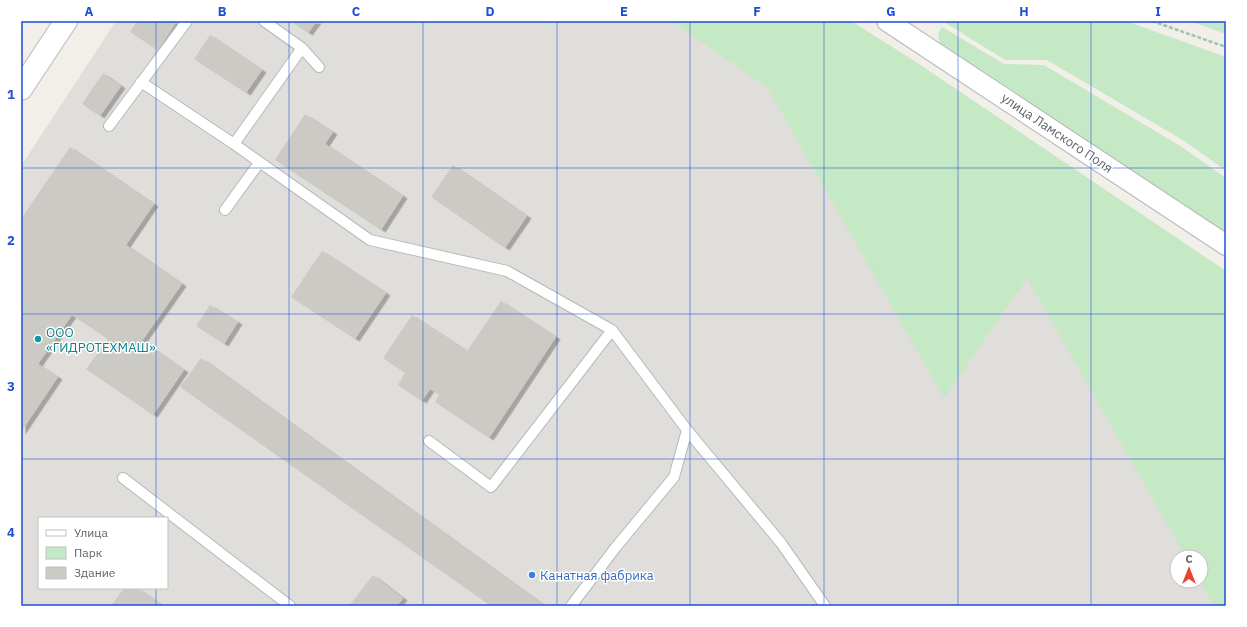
<svg xmlns="http://www.w3.org/2000/svg" width="1247" height="627" font-family="'IBM Plex Sans',sans-serif">
	<defs>
		<filter id="shadow"><feDropShadow dx="4.5" dy="2.5" stdDeviation="0" flood-color="#0004"/></filter>
	</defs>
	<rect width="100%" height="100%" fill="#f1efe8"/>
	<!-- industrial -->
	<path fill="#e0deda" fill-rule="evenodd" d="M116 21H683L1028 266 1195 557H1177V581H1201L1223 606H21V166ZM39 518H167V588H39Z"/>
	<!-- green -->
	<path fill="#c5e8c5" d="M671 21H851L916 62 1226 271V606H1214L1200 581H1201V557H1186L1027 278 944 398 767 87Z
		M947 21H1126L1226 57V171L1186 142 1047 60H1005L944 22Z
		M1190 21H1226V34Z
		M942 27 1004 64 1044 65 1182 147 1226 178V235L940 45 938 34Z"/>
	<!-- building -->
	<path fill="#cccac5" filter="url(#shadow)" d="M137 21H177L158 50 130 32Z
		M291 21H317L308 33Z
		M210 35 262 70 246 93 194 59Z
		M103 73 121 86 100 116 82 104Z
		M305 114 333 132 325 144 403 196 381 230 275 160Z
		M70 147 154 204 126 245 182 284 142 341 184 370 153 415 86 369 108 339 72 315 38 364 58 377 21 432V219Z
		M453 165 527 216 505 248 431 197Z
		M322 251 386 293 355 339 291 297Z
		M501 301 556 337 489 438 435 402 439 395 430 389 422 401 398 385 405 373 383 358 412 315 467 351Z
		M210 305 238 322 224 344 196 326Z
		M201 358 545 606H491L180 387Z
		M373 575 403 598 397 606H349Z
		M124 588H137L163 606H111Z"/>
	<g fill="none" stroke-linecap="round" stroke-linejoin="round">
		<defs>
			<path id="service" d="M264 21 302 48 319 67
				M141 82 234 144 370 240 507 271 612 330 687 430 781 543 825 606
				M109 126 187 21
				M234 144 302 48
				M225 210 259 163
				M429 441 491 487 612 330
				M123 478 290 606
				M571 606 616 547 674 477 687 430"/>
			<path id="minor" d="M887 21 1226 245"/>
			<path id="secondary" d="M21 89 66 21"/>
		</defs>
		<!-- service casing -->
		<use href="#service" stroke="#b5b8bc" stroke-width="12"/>
		<!-- minor casing -->
		<use href="#minor" stroke="#b5b8bc" stroke-width="22"/>
		<!-- secondary casing -->
		<use href="#secondary" stroke="#b6babf" stroke-width="24"/>
		<!-- path -->
		<path stroke="#9cc7a9" stroke-width="2.5" stroke-dasharray="4 2" stroke-linecap="butt" d="M1152 21 1226 47"/>
		<!-- service -->
		<use href="#service" stroke="#fff" stroke-width="10"/>
		<!-- minor -->
		<use href="#minor" stroke="#fff" stroke-width="20"/>
		<!-- secondary -->
		<use href="#secondary" stroke="#fff" stroke-width="22"/>
	</g>
	<!-- grid -->
	<path fill="none" stroke="#1d4ed8" stroke-width="1" stroke-opacity="0.55" d="M156 21V518M289 21V606M423 21V606M557 21V606M690 21V606M824 21V606M958 21V606M1091 21V606M21 168H1226M21 314H1226M21 459H1226M156 588V606"/>
	<!-- markers -->
	<circle fill="#0f9aa8" stroke="#fff" stroke-width="1.5" cx="38" cy="339" r="4"/>
	<circle fill="#3f7fe0" stroke="#fff" stroke-width="1.5" cx="532" cy="575" r="4"/>
	<g text-anchor="middle" dominant-baseline="central" stroke-width="3" stroke-linejoin="round" paint-order="stroke">
		<!-- street labels -->
		<g font-size="13" fill="#5f6368" stroke="#fff">
			<text transform="translate(1057 133) rotate(34)">улица Ламского Поля</text>
		</g>
		<!-- culture labels -->
		<g font-size="13" fill="#0d838f" stroke="#fff" text-anchor="start">
			<text x="46" y="332">ООО<tspan x="46" dy="15">«ГИДРОТЕХМАШ»</tspan></text>
		</g>
		<!-- shop labels -->
		<g font-size="13" fill="#366cbe" stroke="#fff" text-anchor="start">
			<text x="540" y="575">Канатная фабрика</text>
		</g>
	</g>
	<!-- border -->
	<rect width="1247" height="627" fill="none" stroke="#ffffff" stroke-width="44"/>
	<!-- legend -->
	<rect x="38" y="517" width="130" height="72" fill="#ffffff" stroke="#bfc1c3"/>
	<rect x="46" y="530" width="20" height="6" fill="#ffffff" stroke="#bfc1c3"/>
	<text x="74" y="537" font-size="12" fill="#5f6368">Улица</text>
	<rect x="46" y="547" width="20" height="12" fill="#c5e8c5" stroke="#bfc1c3"/>
	<text x="74" y="557" font-size="12" fill="#5f6368">Парк</text>
	<rect x="46" y="567" width="20" height="12" fill="#cccac5" stroke="#bfc1c3"/>
	<text x="74" y="577" font-size="12" fill="#5f6368">Здание</text>
	<!-- north arrow -->
	<g transform="translate(1189 569)"><circle r="19" fill="#ffffff" stroke="#bfc1c3"/>
	<path d="M0-3L7 15L0 10L-7 15Z" fill="#ea4335"/>
	<text y="-6" font-size="11" font-weight="bold" text-anchor="middle" fill="#5f6368">С</text>
	</g>
	<rect x="22" y="22" width="1203" height="583" fill="none" stroke="#1d4ed8" stroke-width="1.5"/>
	<g font-size="13" text-anchor="middle" font-weight="bold" fill="#1d4ed8">
		<text x="89" y="16">A</text>
		<text x="222" y="16">B</text>
		<text x="356" y="16">C</text>
		<text x="490" y="16">D</text>
		<text x="624" y="16">E</text>
		<text x="757" y="16">F</text>
		<text x="891" y="16">G</text>
		<text x="1024" y="16">H</text>
		<text x="1158" y="16">I</text>
		<text x="11" y="99">1</text>
		<text x="11" y="245">2</text>
		<text x="11" y="391">3</text>
		<text x="11" y="537">4</text>
	</g>
</svg>
